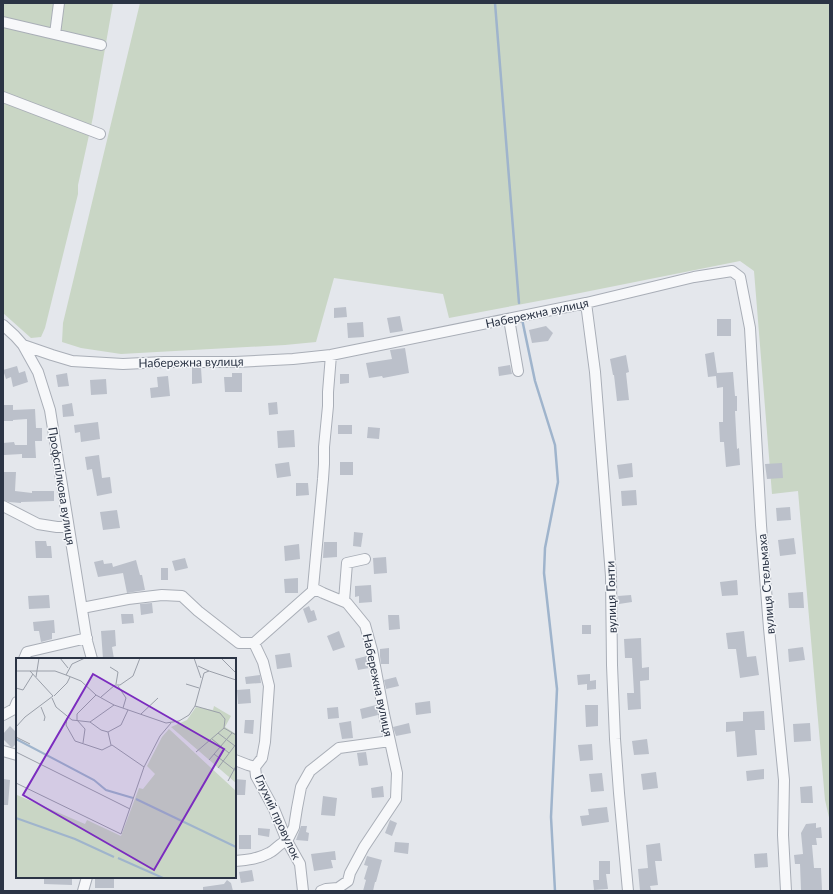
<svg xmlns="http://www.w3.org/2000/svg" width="833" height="894" font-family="Lato,sans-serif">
	<rect width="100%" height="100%" fill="#e4e7ec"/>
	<!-- green -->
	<path fill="#c9d6c5" d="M3 3H113L93 117 78 185V194L45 328 41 337 31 338 3 313Z
		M140 3H830V822L825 800 798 491 772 494 754 271 740 261 565 296 449 318 443 294 334 278 316 342 285 345 121 354 81 348 62 342 63 323Z"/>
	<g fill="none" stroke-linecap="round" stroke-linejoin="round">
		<!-- stream -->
		<path stroke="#9fb4cc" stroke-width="2.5" d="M495 3 519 303
			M522 319 535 381 555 445 558 482 545 548 544 573 557 689 551 817 555 891"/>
	</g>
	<!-- building -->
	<path fill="#bbc0ca" d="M346 307 347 317 334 318V308Z
		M400 316 403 331 390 333 387 318Z
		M717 319H731V336H717Z
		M363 322 364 337 348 338 347 323Z
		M546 326 553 333 548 341 532 343 529 330Z
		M405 348 409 373 383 378 382 376 369 378 366 363 392 359 390 350Z
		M714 352 717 373 733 372 735 396H737V411H735L737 449 739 448 740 465 726 467 724 442H720L719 422H723V387L717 388 716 376 708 377 705 354Z
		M626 355 629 372 626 373 629 400 617 401 614 375H613L610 359Z
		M510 365 512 374 499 376 498 367Z
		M17 366 19 373 25 371 28 382 13 387 11 377 6 379 3 370Z
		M192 368H201L202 383 192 384Z
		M67 373 69 386 58 387 56 375Z
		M232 373H242V392H225L224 377H232Z
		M340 374H349V383L340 384Z
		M168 376 170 396 151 398 150 388 158 387 157 377Z
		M106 379 107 394 91 395 90 380Z
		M277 402 278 414 269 415 268 403Z
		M72 403 74 416 63 417 62 405Z
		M3 405H13V410L35 409 36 428H42V441H35L36 458H22V454L4 455 3 443 14 442 15 445H27V419L13 420V421H3Z
		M98 422 100 439 81 442 80 432 75 433 74 425Z
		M338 425H352V434H338Z
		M368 427 380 428 379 439 367 438Z
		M294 430 295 447 278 448 277 431Z
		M99 455 102 478 110 477 112 493 97 496 92 469 87 470 85 457Z
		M289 462 291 476 277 478 275 464Z
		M340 462H353V475H340Z
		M632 463 633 477 619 479 617 465Z
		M782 463 783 478 767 479 765 464Z
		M3 472H16L15 491 32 493V491H54V501L21 502V503L9 502 3 500 4 486H3Z
		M296 483H308L309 495 296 496Z
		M636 490 637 505 622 506 621 491Z
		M790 507 791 520 777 521 776 508Z
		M117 510 120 528 103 530 100 512Z
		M354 532 363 533 361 547 353 546Z
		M794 538 796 554 780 556 778 540Z
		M35 541H46L47 546H51L52 558H36Z
		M324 542H337V557L323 558Z
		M299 544 300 559 285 561 284 546Z
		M386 557 387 573 374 574 373 558Z
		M185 558 188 568 175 571 172 561Z
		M103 560 104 564 112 563 113 567 136 560 140 575H142L145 590 127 593 123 573 98 577 94 562Z
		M161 568H168V580H161Z
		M298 578V593H285L284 579Z
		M737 580 738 595 722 596 720 582Z
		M371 585 372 602 359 603V596L355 597V586Z
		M803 592 804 608H789L788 593Z
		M49 595 50 608 29 609 28 596Z
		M631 595 632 602 619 604 618 596Z
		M152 603 153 613 141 615 140 604Z
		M309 606 311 611 314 610 317 620 308 623 303 609Z
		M121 614H133L134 623 122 624Z
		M388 615H399L400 629 389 630Z
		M54 620 55 633H52V639L41 642 39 631H34L33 622Z
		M582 625H591V634H582Z
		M115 630 116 646 112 647 114 659H103L101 631Z
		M339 631 345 647 333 651 327 636Z
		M744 631 747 657 756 656 759 675 740 678 736 649H728L726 633Z
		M641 638 642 668 649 667V680L640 681 641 709 628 710 627 693H634L632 658H625L624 639Z
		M803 647 805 660 789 662 788 649Z
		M389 648V664H381L380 656V649Z
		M290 653 292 667 277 669 275 655Z
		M367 656 369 668 358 670 355 659Z
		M590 674V681L596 680V689L587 690V684L578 685 577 675Z
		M260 675 261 683 246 684 245 677Z
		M396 677 399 686 386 689 384 680Z
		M250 689 251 703 238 704 237 690Z
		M430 701 431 713 416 715 415 703Z
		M376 705 378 715 362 719 360 709Z
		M585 705H598V726L586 727Z
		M338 707 339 718 328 719 327 708Z
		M764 711 765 730H755L757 755 737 757 735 731 726 732V722L743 721V712Z
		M245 720H254L253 734 244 733Z
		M351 721 353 738 342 739 339 723Z
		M409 723 411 733 396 736 393 727Z
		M810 723 811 741 794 742 793 724Z
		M10 726 17 733V743L13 747H11L3 739V734Z
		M647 739 649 754 634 755 632 741Z
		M592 744 593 760 580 761 578 745Z
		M366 752 368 765 359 766 357 753Z
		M764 769V779L747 781 746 771Z
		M656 772 658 788 643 790 641 774Z
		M602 773 604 791 591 792 589 774Z
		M3 779 10 780 8 805H3Z
		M235 779 246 780 245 795H235Z
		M383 786 384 797 372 798 371 788Z
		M812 786 813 803H801L800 787Z
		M323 796 337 798 335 816 321 815Z
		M607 807 609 822 582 826 580 816 589 815 588 809Z
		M390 820 397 823 392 836 385 833Z
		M816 823V828L821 827 822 838H816L817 845H812L814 868H821L822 890H801L800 864H795L794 855 803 854 801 833 806 824Z
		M301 826H307L306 832 309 833 308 841 296 840Z
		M258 828 270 829 269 837 258 835Z
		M239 835H251V849H239Z
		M395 842 409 843 408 854 394 852Z
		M660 843 662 861H655L658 885 650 886 651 890 640 891 638 869 648 868 646 845Z
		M335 851 336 860H331L333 868 314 871 311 854Z
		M767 853 768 867 755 868 754 854Z
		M367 856 382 860 376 882H375L373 891H363L366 880 364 879 368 866 364 865Z
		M599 861H610V874H606L608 889 594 890 593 880H599Z
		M252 870 254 881 241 883 239 872Z
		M44 877 72 878V885L44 884Z
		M95 877H114V888H95Z
		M227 880 231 883 233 891H203V887L224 884Z"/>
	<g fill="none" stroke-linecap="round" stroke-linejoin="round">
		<defs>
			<path id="minor" d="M3 22 101 45
				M55 34 59 3
				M3 97 100 134
				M586 303 595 372 611 576 612 665 615 739 619 793 628 891
				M509 319 518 371
				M3 325 15 336 23 345 38 372 50 410 87 641 92 659
				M23 345 52 355 72 361 123 364 164 362H235L293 359 331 355 586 303 694 277 732 271 740 277 750 328 761 525 769 628 784 780 783 835 786 891
				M3 506 38 524 57 527H68
				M344 601 347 563 365 559
				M82 608 128 599 162 595 182 596 198 611 239 643H254
				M24 659 27 652 87 638
				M3 715 14 709 17 702
				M3 751 17 755
				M235 760 248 765 255 767 256 776 274 809 287 841 300 864 303 891
				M255 767 262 758 265 742 269 686 263 662 254 643 315 589
				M235 861C247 860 258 859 269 853 276 850 279 843 287 841L294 827 297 808 301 787 310 771 339 748 390 741
				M83 891 87 877
				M321 891 326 889 338 888 348 881 350 873 364 847 396 799 397 773 384 714 372 650 365 625 347 603 323 593 313 588 323 479 324 464V447L328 406V392L331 355"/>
		</defs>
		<!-- minor casing -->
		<use href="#minor" stroke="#a9aeb7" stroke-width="12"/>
		<!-- minor -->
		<use href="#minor" stroke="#f7f8fa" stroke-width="10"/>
	</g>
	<g text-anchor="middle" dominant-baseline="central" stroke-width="3" stroke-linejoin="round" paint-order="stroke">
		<!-- street labels -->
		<g font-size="12" fill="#2b3445" stroke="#f4f6f9">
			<text transform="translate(537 313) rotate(-12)">Набережна вулиця</text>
			<text transform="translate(191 362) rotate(-1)">Набережна вулиця</text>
			<text transform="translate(62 486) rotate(81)">Профспілкова вулиця</text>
			<text transform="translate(766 584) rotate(-95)">вулиця Стельмаха</text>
			<text transform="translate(611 597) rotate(-92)">вулиця Гонти</text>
			<text transform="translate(378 685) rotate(78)">Набережна вулиця</text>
			<text transform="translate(278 817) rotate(65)">Глухий провулок</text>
		</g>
	</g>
	<!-- overview -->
	<g transform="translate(16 658)">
		<rect width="220" height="220" fill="#e4e7ec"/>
		<path d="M198 48 215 58 209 69 220 76V125L155 69 171 62 180 49 197 52ZM153 71 220 133V220H0L1 137 69 166 71 162 105 178 123 130 127 131 139 116 131 108 146 79Z" fill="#c9d6c5"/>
		<path fill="none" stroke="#9fb4cc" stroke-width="2" d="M0 81 78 122 90 132 117 140M120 141 220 189M0 160 59 181 98 199M102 200 147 220"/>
		<path fill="none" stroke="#9a9fa9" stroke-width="1" d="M44 0 52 10M178 0 185 20M205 0 220 15M182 8 193 13M94 9 102 14 100 26M0 13H39L50 17 65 23 80 37 98 47 150 65 163 63 173 57 179 48 188 15 193 13 220 22M50 17 56 6 69 0M20 19 23 0M170 26 183 30M102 28 110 40 107 50M0 30 7 32 17 16M38 38 51 25 54 19M85 39 99 27H104L117 18 124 0M36 40 40 49 56 62 74 64 98 47M179 48 204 55 209 61 208 70 180 94M25 49 29 59 28 63M125 56 142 40M51 60 50 67 59 83 86 92 96 87 128 109M74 64 85 72 92 74 95 87M0 69 9 59 37 38 14 13M208 70 220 77M92 74 105 67 112 52M202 75 219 88M0 79 14 86M196 81 213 95M67 85 69 71 61 62V56L80 37M0 94 114 151M198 96 220 113M193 102 216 75M202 110 220 86M212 123 220 108M0 125 105 176 128 109 144 78 155 65"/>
		<path fill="#7b2cbf" fill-opacity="0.15" stroke="#7b2cbf" stroke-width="2" d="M77 16 208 91 138 212 7 137Z"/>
		<rect width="220" height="220" fill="none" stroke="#2b3445" stroke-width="2"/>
	</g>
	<!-- border -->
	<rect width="833" height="894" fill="none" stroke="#2b3445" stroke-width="8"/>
</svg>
